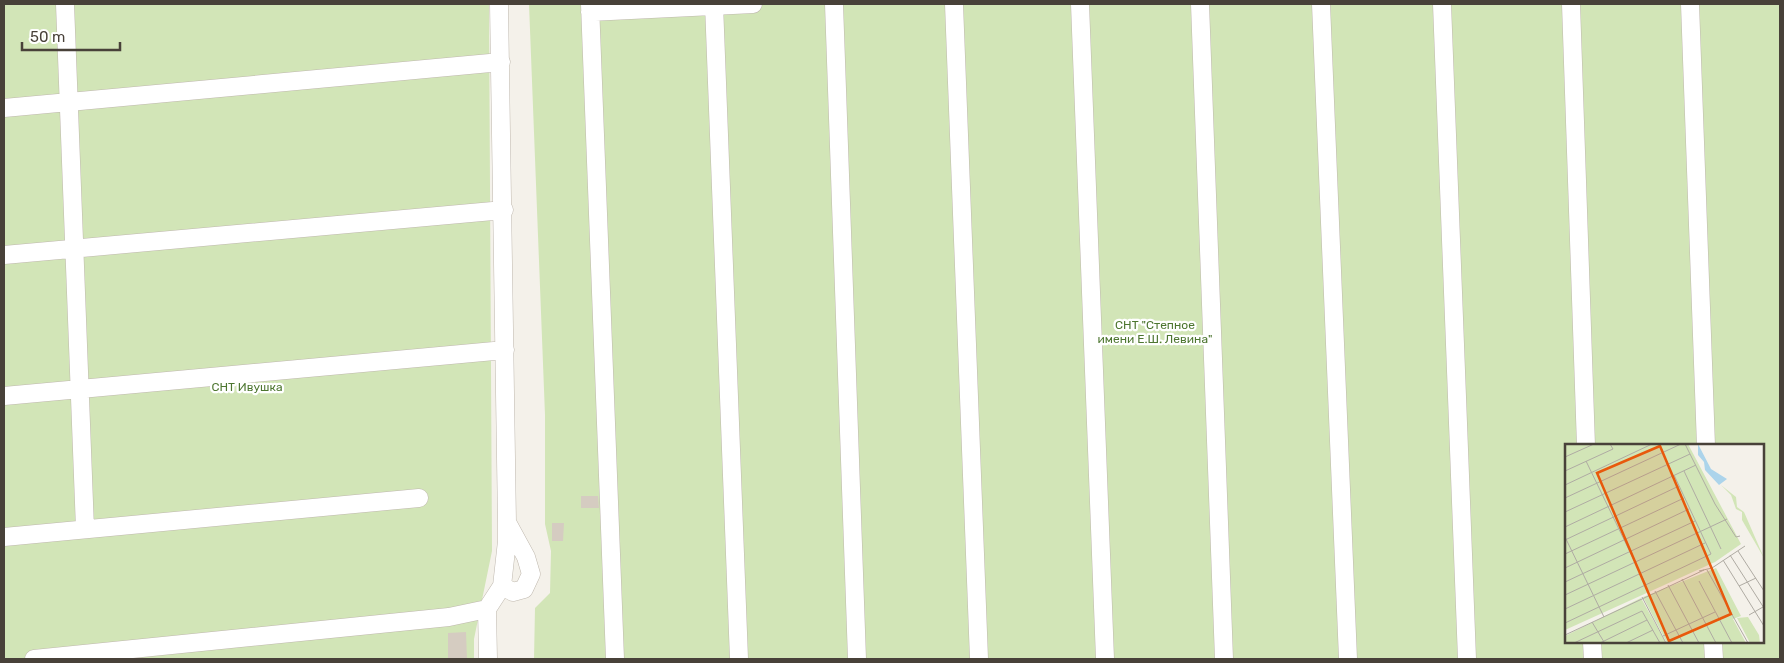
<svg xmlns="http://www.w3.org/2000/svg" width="1784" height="663" font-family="Rubik,sans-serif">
	<rect width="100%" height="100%" fill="#f4f1ea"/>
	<!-- green -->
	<path fill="#d2e5b7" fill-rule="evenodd" d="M4 4H489L492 551 474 639V659H4Z
		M529 4H1780V659H534L535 608 550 593 551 551 545 524V415ZM1566 446H1763V642H1566Z"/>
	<!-- building -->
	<path fill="#d5ccc1" d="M581 496H598L599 508H581Z
		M552 523H564L563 541H552Z
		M466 632 467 659H448V633Z"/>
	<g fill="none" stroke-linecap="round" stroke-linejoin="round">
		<defs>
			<path id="minor" d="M65 4 85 529
				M590 4 615 659
				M714 4 739 659
				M834 4 857 659
				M954 4 979 659
				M1080 4 1105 659
				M1200 4 1224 659
				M1321 4 1348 659
				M1442 4 1467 659
				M1571 4 1586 446
				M1690 4 1706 446
				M590 12 753 4
				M4 108 501 62
				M4 255 504 210
				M4 396 505 350
				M4 537 419 498
				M502 586 513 592 524 589 531 574 526 557 508 524
				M1592 642 1593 659
				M1713 642 1714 659
				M34 659 449 617 487 609
				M488 659 487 609 502 586 507 541V523L499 4"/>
		</defs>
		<!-- minor casing -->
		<use href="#minor" stroke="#bfb8ae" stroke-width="19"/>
		<!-- minor -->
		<use href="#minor" stroke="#fff" stroke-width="18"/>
	</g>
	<g text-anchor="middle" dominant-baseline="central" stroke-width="4.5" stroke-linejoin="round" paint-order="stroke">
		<!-- park labels -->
		<g font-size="12" fill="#4d7630" stroke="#fff">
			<text x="1155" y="325">СНТ "Степное<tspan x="1155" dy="14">имени Е.Ш. Левина"</tspan></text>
			<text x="247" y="387">СНТ Ивушка</text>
		</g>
	</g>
	<!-- overview -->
	<g transform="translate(1565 444)">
		<rect width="199" height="199" fill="#f4f1ea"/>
		<path d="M0 0H123L176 100 150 118 0 186ZM156 41 171 53 172 63 179 68 199 114 177 76V68L171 65 166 51ZM151 124 176 172 168 175 181 199H102L78 153ZM76 154 101 199H0V192ZM183 173 194 191 195 199H185L172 174Z" fill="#d2e5b7"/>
		<path d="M133 0 146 25 162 35 154 41 140 26 139 18 133 11Z" fill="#acd4eb"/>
		<path fill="none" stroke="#afaba3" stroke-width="1" d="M120 0 150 60 171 93 175 92M0 13 29 0M21 17 81 141M0 27 48 5 45 0M119 27 156 105M0 41 87 0M0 54 116 0M0 68 125 10M0 83 131 21M0 93 39 173M0 96 114 42M173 107 199 147M0 110 119 54M165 111 199 164M158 116 199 182M0 124 124 65M142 126 183 199M134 127 147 124 180 102M117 135 151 199M134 137 167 199M0 138 130 77M103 141 134 199M174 142 191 134M90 147 118 199M0 151 162 75M77 153 101 199M0 165 140 99M184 171 198 163M27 178 39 198M0 179 146 110 109 31M0 191 139 126M98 192 150 168M9 199 77 167 95 199M35 199 82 176M61 199 88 186"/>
		<path fill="#e8590c" fill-opacity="0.15" stroke="#e8590c" stroke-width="2.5" d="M95 2 166 170 104 197 32 29Z"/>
		<rect width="199" height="199" fill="none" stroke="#484139" stroke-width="2.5"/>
	</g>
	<!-- border -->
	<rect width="1784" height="663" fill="none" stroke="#484139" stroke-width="10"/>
	<!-- scale -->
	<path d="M22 42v8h98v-8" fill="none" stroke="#484139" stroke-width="2.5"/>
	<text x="30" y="42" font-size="15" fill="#484139" stroke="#ffffff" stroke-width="4" paint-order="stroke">50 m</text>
</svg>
